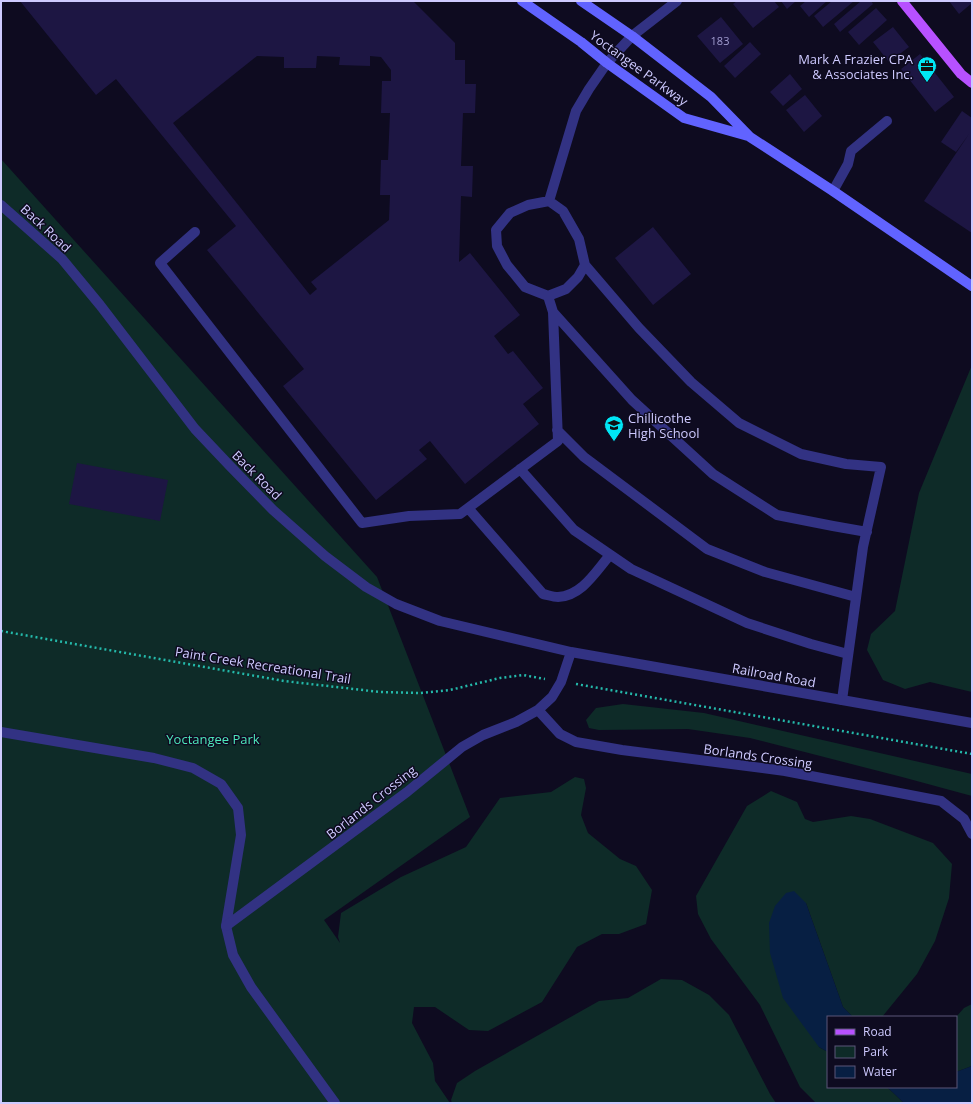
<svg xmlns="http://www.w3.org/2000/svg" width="973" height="1104" font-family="'Open Sans',sans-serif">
	<rect width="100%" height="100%" fill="#0e0b20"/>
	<!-- green -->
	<path fill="#0e2b28" d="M1 159 377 577 470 817 324 920 340 943 338 937 341 913 401 877 466 847 500 798 551 792 575 777 584 779 586 788 581 815 588 833 620 859 636 866 652 890 646 924 619 934H602L577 947 542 1002 488 1031 469 1030 435 1007H414L412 1023 433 1063 435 1081 450 1103H1Z
		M972 365V692L930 682 905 689 883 680 867 650 871 634 895 611 919 493Z
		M623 704 704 713 972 774V796L902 777 750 738 688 729 599 730 589 728 586 720 596 708Z
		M771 791 797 802 805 819 813 822 851 816 870 819 933 843 952 864 949 898 935 941 917 974 882 1017H853L843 1007 806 903 819 1047 828 1052V1087H887L904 1103H816L800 1087 760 1005 711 939 698 914 696 896 747 806Z
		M661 979 682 980 709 995 729 1015 770 1094 776 1103H452L451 1100 457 1083 475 1071 599 1001 628 998Z
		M972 1004V1066L956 1072V1017L964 1008Z"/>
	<!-- water -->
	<path fill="#071f43" d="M794 891 806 903 843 1007 853 1017H828V1052L819 1047 783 998 770 953 769 923 775 906 786 893Z
		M972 1066V1103H904L887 1087H956V1072Z"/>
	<!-- building -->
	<path fill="#1d1643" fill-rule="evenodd" d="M20 1H413L455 43V60H465V84H476L475 113H463L461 166H473L472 197 461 196 459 262 470 253 520 315 494 336 508 354 513 351 543 388 523 404 539 424 465 484 430 441 419 450 427 459 376 500 283 386 304 369 207 250 236 226 116 79 96 95ZM257 56 284 57V68H316L317 56 340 57 339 65 370 66V56L381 57 391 70V81H382L381 113H390L388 160H381L380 195H390L389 220 311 282 317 289 310 295 173 123Z
		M737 1H774L779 7 753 28 733 4Z
		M781 1H796L787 9Z
		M806 1H827L809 17 800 6Z
		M832 1H854L823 27 814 16Z
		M861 1H871L873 4 840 32 834 24Z
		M949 1H972V3L959 14Z
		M876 8 887 20 859 45 848 32Z
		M721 17 743 44 720 63 697 36Z
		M893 27 909 47 889 62 873 42Z
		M750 42 761 54 735 78 724 66Z
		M920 54 954 97 935 112 901 69Z
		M790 74 802 89 783 106 770 92Z
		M805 95 822 116 804 132 786 110Z
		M962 111 972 118V233L924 201 969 134 956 152 941 142Z
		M653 227 691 274 653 305 615 258Z
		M77 463 168 480 160 521 69 504Z"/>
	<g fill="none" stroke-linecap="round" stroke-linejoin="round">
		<!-- path -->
		<path stroke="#24b9aa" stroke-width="2.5" stroke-dasharray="2 3" stroke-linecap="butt" d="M1 631 284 681 380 692 420 693 450 690 500 678 523 675 545 679
			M576 684 972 754"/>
		<!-- lane -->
		<path stroke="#323283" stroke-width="10" d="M833 191 848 164 851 151 887 121
			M549 201 563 211 579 239 585 265 578 277 566 289 548 296 525 287 507 265 497 246 496 230 510 213 528 205Z
			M549 201 576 111 589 89 607 63
			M195 232 160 263 362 523 409 516 460 514 558 441 553 312 548 296
			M585 265 639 328 691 382 739 423 801 454 846 464 881 467 863 547 842 700
			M553 312 632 400 713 474 777 515 833 526 867 532
			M557 430 584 457 707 549 765 572 856 597
			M520 469 574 530 631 569 747 623 811 644 848 654
			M468 508 543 594C548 595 553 597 558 597 582 596 596 571 610 555
			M1 732 154 758 193 768 221 784 238 808 241 835 226 926 233 955 251 987 335 1103"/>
		<!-- street -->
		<path stroke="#323283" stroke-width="10" d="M607 63 632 36 677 1
			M1 205 62 259 100 305 195 429 230 466 273 510 325 556 366 587 396 604 440 621 571 652 972 723
			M538 710 560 734 576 742 622 750 785 771 941 801 964 819 972 834
			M226 926 407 792 462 747 483 735 516 722 538 710 552 697 561 682 571 652"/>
		<!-- secondary -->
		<path stroke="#6163ff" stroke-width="10" d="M522 1 581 42 607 63 684 118 748 136
			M581 1 632 36 711 97 750 137 833 191 972 286"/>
		<!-- primary -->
		<path stroke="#b751ff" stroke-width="10" d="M902 1 961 74 972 83"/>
	</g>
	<!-- icons -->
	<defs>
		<symbol id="office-pin" viewBox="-11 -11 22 30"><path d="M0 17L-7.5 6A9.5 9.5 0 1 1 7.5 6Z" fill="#00e6f5" stroke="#0e0b20"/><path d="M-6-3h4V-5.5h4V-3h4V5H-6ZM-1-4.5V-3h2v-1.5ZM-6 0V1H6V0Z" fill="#111"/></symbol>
		<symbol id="school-pin" viewBox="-11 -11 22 30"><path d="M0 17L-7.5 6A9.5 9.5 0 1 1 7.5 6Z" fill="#00e6f5" stroke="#0e0b20"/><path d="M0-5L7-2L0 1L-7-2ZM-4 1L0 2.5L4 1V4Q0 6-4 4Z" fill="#111"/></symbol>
	</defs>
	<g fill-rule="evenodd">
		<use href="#office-pin" x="916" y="55" width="22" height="30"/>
		<use href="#school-pin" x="603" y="414" width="22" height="30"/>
	</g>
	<g text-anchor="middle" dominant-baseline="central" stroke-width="3" stroke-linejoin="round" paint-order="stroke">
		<!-- number labels -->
		<g font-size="11" fill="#a29dd0">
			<text x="720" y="40">183</text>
		</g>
		<!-- poi labels -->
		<g font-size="13" fill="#cecaff" stroke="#0e0b20" text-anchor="end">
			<text x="913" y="59">Mark A Frazier CPA<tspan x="913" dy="15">&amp; Associates Inc.</tspan></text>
			<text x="628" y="418" text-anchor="start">Chillicothe<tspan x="628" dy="15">High School</tspan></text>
		</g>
		<!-- street labels -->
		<g font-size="13" fill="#cecaff" stroke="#0e0b20">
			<text transform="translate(639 68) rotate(36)">Yoctangee Parkway</text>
			<text transform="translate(46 228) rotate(43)">Back Road</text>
			<text transform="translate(257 475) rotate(45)">Back Road</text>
			<text transform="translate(263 665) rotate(9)">Paint Creek Recreational Trail</text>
			<text transform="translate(774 675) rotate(10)">Railroad Road</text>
			<text transform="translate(758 756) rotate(8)">Borlands Crossing</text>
			<text transform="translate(371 802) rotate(-38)">Borlands Crossing</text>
		</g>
		<!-- park labels -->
		<g font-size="13" fill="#4de8bb" stroke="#0e0b20">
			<text x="213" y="739">Yoctangee Park</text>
		</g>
	</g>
	<!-- border -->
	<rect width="973" height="1104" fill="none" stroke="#cecaff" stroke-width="4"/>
	<!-- legend -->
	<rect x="827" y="1016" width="130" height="72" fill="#0e0b20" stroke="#5b5779"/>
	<rect x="835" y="1029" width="20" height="6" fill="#b751ff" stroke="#5b5779"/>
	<text x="863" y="1036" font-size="12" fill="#cecaff">Road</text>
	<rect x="835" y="1046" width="20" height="12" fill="#0e2b28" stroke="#5b5779"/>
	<text x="863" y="1056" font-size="12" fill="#cecaff">Park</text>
	<rect x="835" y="1066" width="20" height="12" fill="#071f43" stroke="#5b5779"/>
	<text x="863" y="1076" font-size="12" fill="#cecaff">Water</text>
</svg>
